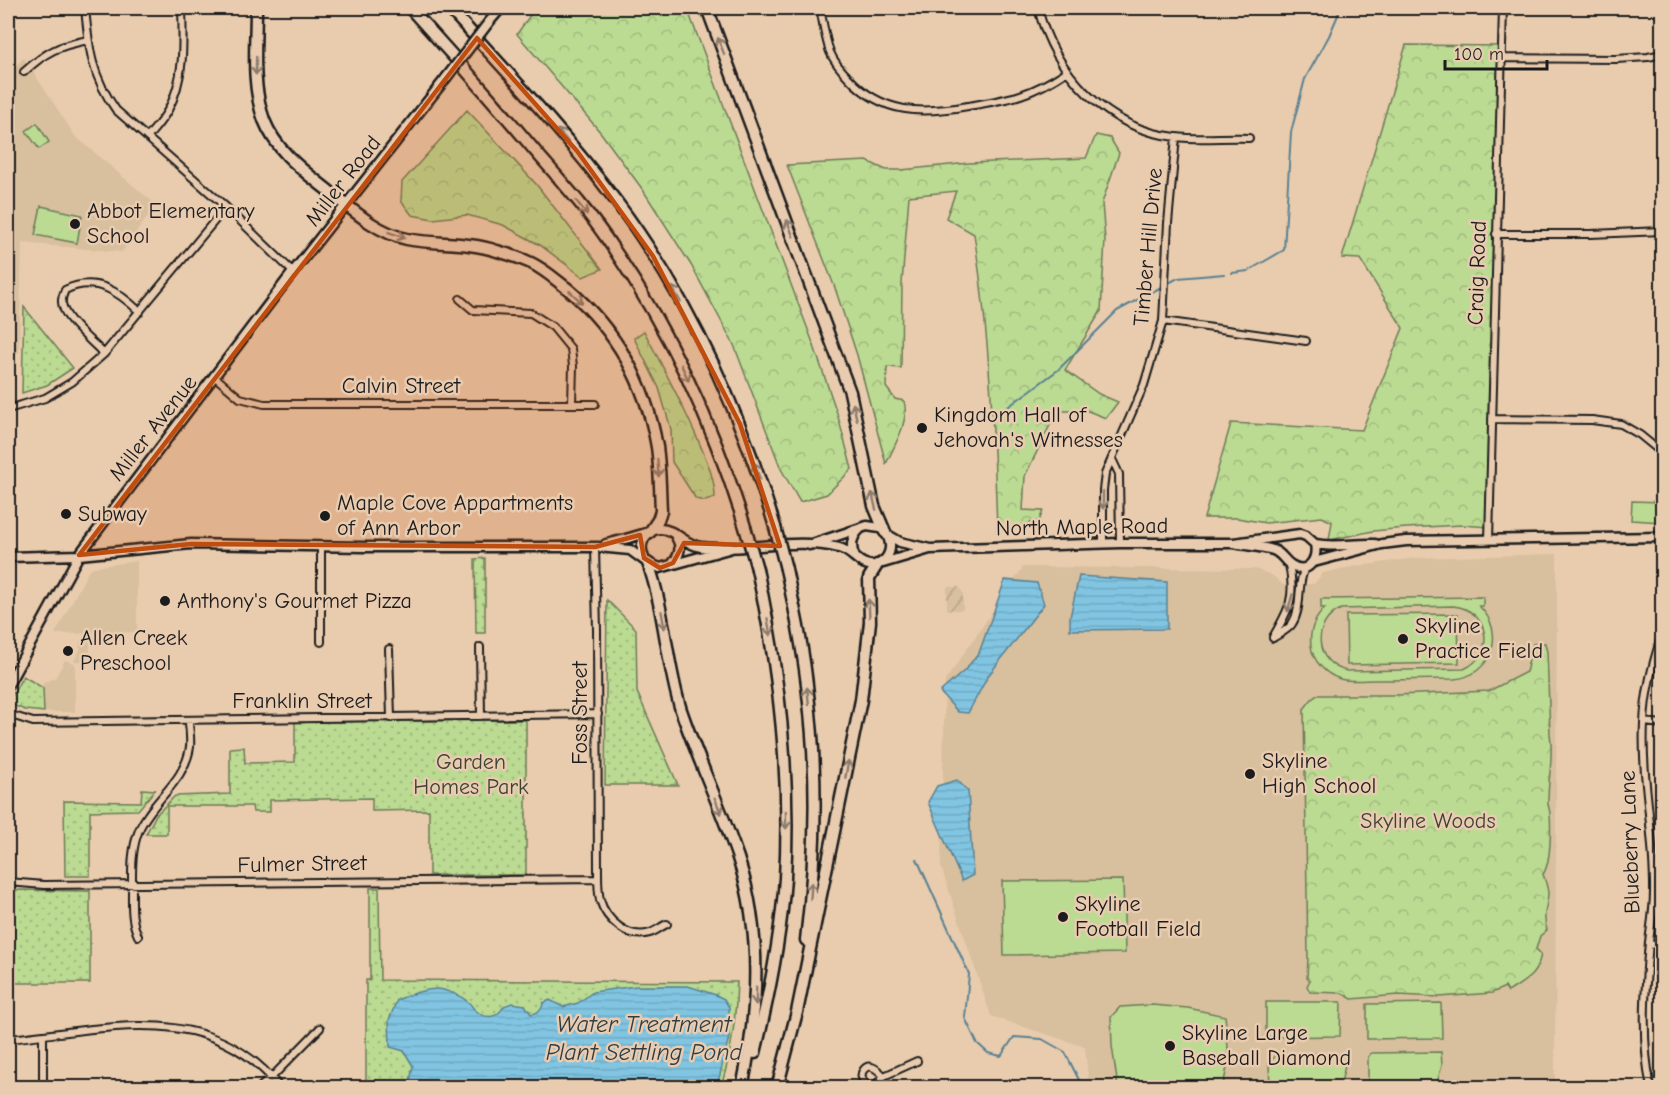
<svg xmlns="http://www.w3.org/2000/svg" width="1670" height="1095" font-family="'Comic Neue',sans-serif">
	<defs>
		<pattern id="industrial-furrows" width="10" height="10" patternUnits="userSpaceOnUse" patternTransform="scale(1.5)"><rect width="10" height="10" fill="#d8bf9d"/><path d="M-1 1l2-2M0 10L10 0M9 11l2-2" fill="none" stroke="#b9a487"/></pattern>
		<pattern id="grass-dots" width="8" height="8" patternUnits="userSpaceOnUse" patternTransform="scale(1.5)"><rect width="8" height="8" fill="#bbda92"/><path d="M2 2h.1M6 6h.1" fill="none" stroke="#a0ba7d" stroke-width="1.8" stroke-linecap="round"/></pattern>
		<pattern id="forest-crowns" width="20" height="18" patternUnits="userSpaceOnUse" patternTransform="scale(1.5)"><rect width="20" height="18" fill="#bbda92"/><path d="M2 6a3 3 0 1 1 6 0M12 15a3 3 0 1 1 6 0" fill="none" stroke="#a0ba7d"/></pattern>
		<pattern id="water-rules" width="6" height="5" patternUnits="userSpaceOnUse" patternTransform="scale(1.5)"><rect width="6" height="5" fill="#81c5e2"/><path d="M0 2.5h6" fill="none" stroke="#6fa9c1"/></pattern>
	</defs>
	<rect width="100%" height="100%" fill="#e9ccad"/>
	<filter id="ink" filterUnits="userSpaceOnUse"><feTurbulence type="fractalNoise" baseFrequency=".0167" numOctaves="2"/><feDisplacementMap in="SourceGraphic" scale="12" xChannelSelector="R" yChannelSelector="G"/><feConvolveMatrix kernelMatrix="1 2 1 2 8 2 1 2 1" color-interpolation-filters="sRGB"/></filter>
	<g filter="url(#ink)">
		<!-- built -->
		<path fill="#d8bf9d" d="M24 58 75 136 156 205 122 252 22 243 19 353 8 355V73Z
			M1557 554 1555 1087H1089L1085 1047 991 1016 941 867 945 681 1023 567 1255 569 1272 575 1283 585 1314 584 1323 573 1351 567 1416 558Z
			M137 561V632L55 634 89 570 93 567Z
			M81 640H90V661H74L81 648 79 647Z
			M65 660 75 664V712H42L43 683 55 678Z"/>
		<!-- industrial -->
		<path fill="url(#industrial-furrows)" d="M947 587H959L963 593V610H947Z"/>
		<!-- grass -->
		<path fill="url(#grass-dots)" stroke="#6c7b57" stroke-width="1.5" d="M24 307 73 368 47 385 22 393Z
			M485 558V633H476L475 559Z
			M607 600 636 629 637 692 678 785H605Z
			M23 676 43 688 44 712 25 710 8 703Z
			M526 720V875H429V810L372 811V798L270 800V812H253L252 806H167V834H146L156 815 175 796 230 794V748L244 747 245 763 295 762V722Z
			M142 789 155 790 138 810 90 811V876H65L64 801 141 802Z
			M370 888H379L380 980 737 982C736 1020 732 1051 721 1087H366V980H370Z
			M14 890 90 891V983H13Z"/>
		<!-- forest -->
		<path fill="url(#forest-crowns)" stroke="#6c7b57" stroke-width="1.5" d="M535 8H687L813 343 837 413 852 469 827 494 800 502 781 469 734 345 691 265 643 190 601 133 517 34Z
			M1406 45 1502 46 1489 527 1462 525 1406 528 1373 531 1329 540 1332 522 1322 517 1266 523 1237 518H1204L1231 423 1362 430 1403 328 1360 259 1342 258Z
			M467 110 536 184 602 269 583 277 540 245 503 225 467 215 433 219 412 215 401 201 402 182Z
			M1096 135 1110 138 1119 153 1102 203 1105 240 1101 311 1065 370 1099 394 1118 402 1106 418 1088 411H1057L1025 476 1023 510 1043 511 1039 521 997 531C994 432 989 332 974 234L946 218 956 191 909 196 902 283 901 368 887 367 886 387 895 399 904 401C910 421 894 446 886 464L857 355 835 288 787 165 867 161 886 170H901L969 163 1086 158Z
			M644 331C663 367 682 403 698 440 706 459 715 478 715 498L705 501 696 499 672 462 671 429 659 388 634 338Z
			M1538 643H1545L1547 652 1550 734C1554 756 1548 778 1548 800 1547 805 1550 809 1550 814 1551 827 1551 864 1543 874 1545 881 1548 887 1548 894 1547 910 1542 913 1547 930L1540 936 1536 949 1541 954C1537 976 1526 980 1508 992L1505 987 1492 993 1439 997 1398 995 1352 999 1342 993 1310 992 1307 986 1310 980 1307 978 1308 958 1304 709 1311 700 1317 695H1396L1489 691 1526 672 1533 644Z"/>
		<!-- pitch -->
		<path fill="#bbda92" stroke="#6c7b57" stroke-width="1.5" fill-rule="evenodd" d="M37 123 49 142 39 149 26 131Z
			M41 206 82 215 77 243 35 235Z
			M1632 501 1662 502V522L1631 520Z
			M1483 597V606H1479C1507 632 1492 676 1454 679 1428 679 1402 680 1376 680 1364 680 1351 682 1340 679 1325 674 1313 661 1311 646 1309 631 1315 618 1325 608H1321V599ZM1453 606C1489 609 1497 654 1464 669L1347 671C1314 664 1311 623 1341 609Z
			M1458 614 1459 663 1347 665 1346 615Z
			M1123 880 1125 953 1004 955 1002 881Z
			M1266 1002H1341L1340 1036 1266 1037Z
			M1441 1003 1442 1038 1367 1039V1004Z
			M1152 1005 1188 1008 1225 1016C1228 1041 1231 1063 1222 1087H1118L1112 1046 1111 1017 1120 1007Z
			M1441 1052 1442 1065 1436 1087H1368V1057L1371 1053Z
			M1302 1053 1345 1055V1066L1340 1087H1270L1269 1064 1275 1056H1298Z"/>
		<!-- water -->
		<path fill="url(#water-rules)" stroke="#598193" stroke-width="1.5" d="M1079 576 1167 582V629L1070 630V617Z
			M1005 580 1037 583 1044 604 988 676 968 713 958 712 940 692 964 671 979 653Z
			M957 780 968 791 973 875 962 881 928 802 937 786Z
			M636 986H688L716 995 724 999 729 1007V1037L717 1087H409L413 1066 404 1051 390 1047 389 1020 397 1000C410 995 423 989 438 989 446 990 462 996 468 1002 471 1004 472 1007 474 1009 485 1020 497 1019 504 1006L512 1003 525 1005 531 1014C538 1013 542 1011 543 1003L550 1000 563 1007 578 1003 593 992Z"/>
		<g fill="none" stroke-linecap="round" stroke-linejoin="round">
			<!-- stream -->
			<path stroke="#598193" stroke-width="2" d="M1232 273 1248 271 1284 250 1291 132 1305 79 1329 36 1341 8
				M1005 409 1058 370 1117 311 1178 278 1224 274
				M917 859 969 974 965 1018 977 1043 988 1053 1001 1056 1014 1037 1042 1039 1065 1052 1083 1088"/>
			<defs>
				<path id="street" d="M85 8C89 49 91 75 116 110L226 207 293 272
					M820 8C823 22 825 38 830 52 834 62 842 71 849 78 883 115 922 114 968 106 1010 99 1030 96 1066 72
					M1038 8C1054 72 1107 130 1176 137 1199 140 1225 137 1249 138
					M1502 58 1616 59 1648 57 1662 54
					M24 72C47 51 58 46 88 40
					M148 137C154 129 163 120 168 110 185 79 183 42 182 8
					M1496 234H1591L1662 231
					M460 299 473 310 531 313 553 327 571 349 573 366 572 403
					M1163 321 1306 341
					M104 354C93 342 60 317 62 300 62 296 64 293 65 290 96 275 119 292 140 312
					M215 377 240 398 264 404H595
					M8 409 45 398 72 382 104 354 226 207
					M1492 419 1592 420 1621 424 1640 435 1662 453
					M1112 459 1119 474 1120 543
					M1489 540 1503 8
					M1103 543V490L1105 474 1144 385 1163 321 1168 223 1176 137
					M321 546V642
					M595 547 597 630 598 872C598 881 598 891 600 900 606 920 628 940 650 933 656 931 662 926 667 924
					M1273 637C1289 610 1296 597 1289 565
					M1273 638C1279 634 1288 630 1292 624 1303 607 1296 585 1305 568
					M480 647 481 716
					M389 649 391 718
					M8 714 33 722 598 714
					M1644 722 1662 724
					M8 882 44 885 598 879
					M138 936C131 921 132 907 132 890 132 870 131 850 139 830 152 800 185 782 190 747 191 739 189 728 189 720
					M1649 944 1662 946
					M43 1036V1088
					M8 1039C104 1030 210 998 280 1088
					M259 1088 272 1077 320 1028
					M870 1088C867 1085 865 1083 863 1080 859 1073 865 1065 872 1067 876 1068 881 1073 884 1076
					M873 1088 884 1076 917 1061
					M1651 1088C1641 1040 1645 990 1649 942 1651 925 1654 908 1654 892 1655 835 1641 779 1644 723 1645 692 1653 663 1662 634"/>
				<path id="secondary" d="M489 22 501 8
					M888 535 900 542 930 549 1120 543H1234L1300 534 1306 536 1315 544C1318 559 1308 576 1291 565 1284 561 1282 553 1273 550 1260 546 1247 546 1234 543
					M606 544C620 541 633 537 646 533 651 532 654 529 659 529 674 528 685 545 701 547 745 552 795 537 839 548 853 551 860 568 875 565 891 561 894 544 885 532L880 528 867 526 809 545
					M1315 544C1336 548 1355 543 1375 544
					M8 557 79 555 191 544 365 547H598L630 550 648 563 660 568 732 548
					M855 557C850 547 851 537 860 529
					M644 558C640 548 641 540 649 533
					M1314 562 1382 544 1406 541 1662 537
					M673 563C680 555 682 546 676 537
					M883 563 930 549
					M8 685 79 555 293 272 446 78"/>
				<path id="highway" d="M256 8C256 45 251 84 264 120 275 148 297 166 320 184 346 204 374 232 407 239 437 245 467 241 497 251 508 254 520 258 531 263 544 269 556 280 568 289 617 331 646 383 657 447 660 468 660 490 661 511L658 520 650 532
					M410 8C453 55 495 103 536 152 562 182 591 214 613 248 671 334 715 429 745 527
					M449 8C506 71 565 133 616 201 689 298 740 411 775 527
					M707 8 850 392 874 506 885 532
					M648 563C665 611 666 662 681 710 698 760 721 808 738 858 763 933 758 1012 742 1088
					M786 569C795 610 804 652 808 694 818 776 816 859 806 940
					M755 1053C769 996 781 936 785 878 791 773 779 671 757 569
					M777 1088 797 1012 861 700 870 622 869 578 877 565"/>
			</defs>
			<!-- street casing -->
			<use href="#street" stroke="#1c1c1c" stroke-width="10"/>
			<!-- secondary casing -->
			<use href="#secondary" stroke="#1c1c1c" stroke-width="13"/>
			<!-- highway casing -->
			<use href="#highway" stroke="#1c1c1c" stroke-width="15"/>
			<!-- street -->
			<use href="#street" stroke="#e9cbb0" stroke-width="6"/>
			<!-- secondary -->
			<use href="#secondary" stroke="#e9cbb0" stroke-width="8"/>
			<!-- highway -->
			<use href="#highway" stroke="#e9cbb0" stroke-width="10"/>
			<defs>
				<path id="secondary-bridge" d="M446 78 489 22"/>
				<path id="highway-bridge" d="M745 527 757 569
					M775 527 786 569"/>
			</defs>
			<!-- secondary-bridge casing -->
			<use href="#secondary-bridge" stroke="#1c1c1c" stroke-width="13" stroke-linecap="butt"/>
			<!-- highway-bridge casing -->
			<use href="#highway-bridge" stroke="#1c1c1c" stroke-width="15" stroke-linecap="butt"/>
			<!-- secondary-bridge -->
			<use href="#secondary-bridge" stroke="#e9cbb0" stroke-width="8"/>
			<!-- highway-bridge -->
			<use href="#highway-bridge" stroke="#e9cbb0" stroke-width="10"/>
		</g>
		<!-- one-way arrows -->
		<defs><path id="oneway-shaft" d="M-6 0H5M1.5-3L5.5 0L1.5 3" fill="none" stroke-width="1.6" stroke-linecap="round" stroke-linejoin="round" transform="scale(1.5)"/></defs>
		<g stroke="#8d7c6d">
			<use href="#oneway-shaft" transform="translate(721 46) rotate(-111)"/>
			<use href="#oneway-shaft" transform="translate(256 66) rotate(91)"/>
			<use href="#oneway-shaft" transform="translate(563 136) rotate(-131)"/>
			<use href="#oneway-shaft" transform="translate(582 208) rotate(52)"/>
			<use href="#oneway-shaft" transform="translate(790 228) rotate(-111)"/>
			<use href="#oneway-shaft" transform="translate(397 235) rotate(19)"/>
			<use href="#oneway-shaft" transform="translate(676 294) rotate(-120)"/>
			<use href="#oneway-shaft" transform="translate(576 297) rotate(42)"/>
			<use href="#oneway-shaft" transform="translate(685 373) rotate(65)"/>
			<use href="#oneway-shaft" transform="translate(855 412) rotate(-103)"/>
			<use href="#oneway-shaft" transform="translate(658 468) rotate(86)"/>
			<use href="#oneway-shaft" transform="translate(757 471) rotate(-110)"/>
			<use href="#oneway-shaft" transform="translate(1103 500) rotate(90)"/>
			<use href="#oneway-shaft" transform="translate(874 501) rotate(-104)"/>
			<use href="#oneway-shaft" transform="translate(1290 603) rotate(106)"/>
			<use href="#oneway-shaft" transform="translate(869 608) rotate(-93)"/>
			<use href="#oneway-shaft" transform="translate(663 620) rotate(80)"/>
			<use href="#oneway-shaft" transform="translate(769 627) rotate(80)"/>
			<use href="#oneway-shaft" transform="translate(808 696) rotate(-96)"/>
			<use href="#oneway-shaft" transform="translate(847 769) rotate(-79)"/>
			<use href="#oneway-shaft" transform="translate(718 806) rotate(68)"/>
			<use href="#oneway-shaft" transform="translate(786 820) rotate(89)"/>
			<use href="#oneway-shaft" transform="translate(811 891) rotate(-86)"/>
			<use href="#oneway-shaft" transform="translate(756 996) rotate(92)"/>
		</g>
	</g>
	<!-- marked area -->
	<path fill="#bf4d0f" fill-opacity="0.2" stroke="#bf4d0f" stroke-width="4.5" stroke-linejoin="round" d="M477 38 577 151 653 256 740 424 780 546 684 543 673 563 660 568 644 558 640 535 595 547 191 544 79 555Z"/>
	<!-- markers -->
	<g fill="#1c1c1c" stroke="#e9cbb0" stroke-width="2">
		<circle cx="75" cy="224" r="6"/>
		<circle cx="922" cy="428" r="6"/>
		<circle cx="66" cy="514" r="6"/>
		<circle cx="325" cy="516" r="6"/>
		<circle cx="165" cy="601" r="6"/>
		<circle cx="1403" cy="639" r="6"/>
		<circle cx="68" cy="651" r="6"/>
		<circle cx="1250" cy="774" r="6"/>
		<circle cx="1063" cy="917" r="6"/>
		<circle cx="1170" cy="1046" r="6"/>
	</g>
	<g text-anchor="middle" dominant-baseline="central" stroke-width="5" stroke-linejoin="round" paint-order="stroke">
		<!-- street labels -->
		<g font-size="22" fill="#1c1c1c" stroke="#e9cbb0">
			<text transform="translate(343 181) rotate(-52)">Miller Road</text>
			<text transform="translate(1148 247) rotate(-85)">Timber Hill Drive</text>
			<text transform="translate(1477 273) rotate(-88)">Craig Road</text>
			<text x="401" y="386">Calvin Street</text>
			<text transform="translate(153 428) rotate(-52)">Miller Avenue</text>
			<text transform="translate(1082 527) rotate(-1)">North Maple Road</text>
			<text x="302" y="701">Franklin Street</text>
			<text transform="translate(580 713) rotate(-90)">Foss Street</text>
			<text transform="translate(1630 842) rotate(-92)">Blueberry Lane</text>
			<text transform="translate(302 864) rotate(-1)">Fulmer Street</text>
		</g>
		<!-- poi labels -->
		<g font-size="22" fill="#1c1c1c" stroke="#e9cbb0" text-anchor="start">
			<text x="87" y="211">Abbot Elementary<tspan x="87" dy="25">School</tspan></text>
			<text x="934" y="415">Kingdom Hall of<tspan x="934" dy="25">Jehovah's Witnesses</tspan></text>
			<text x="337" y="503">Maple Cove Appartments<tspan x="337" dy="25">of Ann Arbor</tspan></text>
			<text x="78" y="514">Subway</text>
			<text x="177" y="601">Anthony's Gourmet Pizza</text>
			<text x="1415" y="626">Skyline<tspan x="1415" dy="25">Practice Field</tspan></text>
			<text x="80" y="638">Allen Creek<tspan x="80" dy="25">Preschool</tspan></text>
			<text x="1262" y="761">Skyline<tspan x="1262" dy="25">High School</tspan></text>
			<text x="1075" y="904">Skyline<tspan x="1075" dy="25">Football Field</tspan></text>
			<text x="1182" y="1033">Skyline Large<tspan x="1182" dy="25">Baseball Diamond</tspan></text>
		</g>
		<!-- park labels -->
		<g font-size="22" fill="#3c4234" stroke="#e9cbb0">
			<text x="471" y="762">Garden<tspan x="471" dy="25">Homes Park</tspan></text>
			<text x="1428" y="821">Skyline Woods</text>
		</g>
		<!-- water labels -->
		<g font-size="24" font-style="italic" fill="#303e44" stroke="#e9cbb0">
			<text x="644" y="1024">Water Treatment<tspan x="644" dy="28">Plant Settling Pond</tspan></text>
		</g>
	</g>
	<!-- margin -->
	<rect width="1670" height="1095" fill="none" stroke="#e9cbb0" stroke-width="30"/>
	<rect x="15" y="15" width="1640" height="1065" fill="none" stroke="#1c1c1c" stroke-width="2" filter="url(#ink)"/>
	<!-- scale -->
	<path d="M1445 60v9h102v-9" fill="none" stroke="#1c1c1c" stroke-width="3"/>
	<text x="1454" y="60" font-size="18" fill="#1c1c1c" stroke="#e9cbb0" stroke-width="4.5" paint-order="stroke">100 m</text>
</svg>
